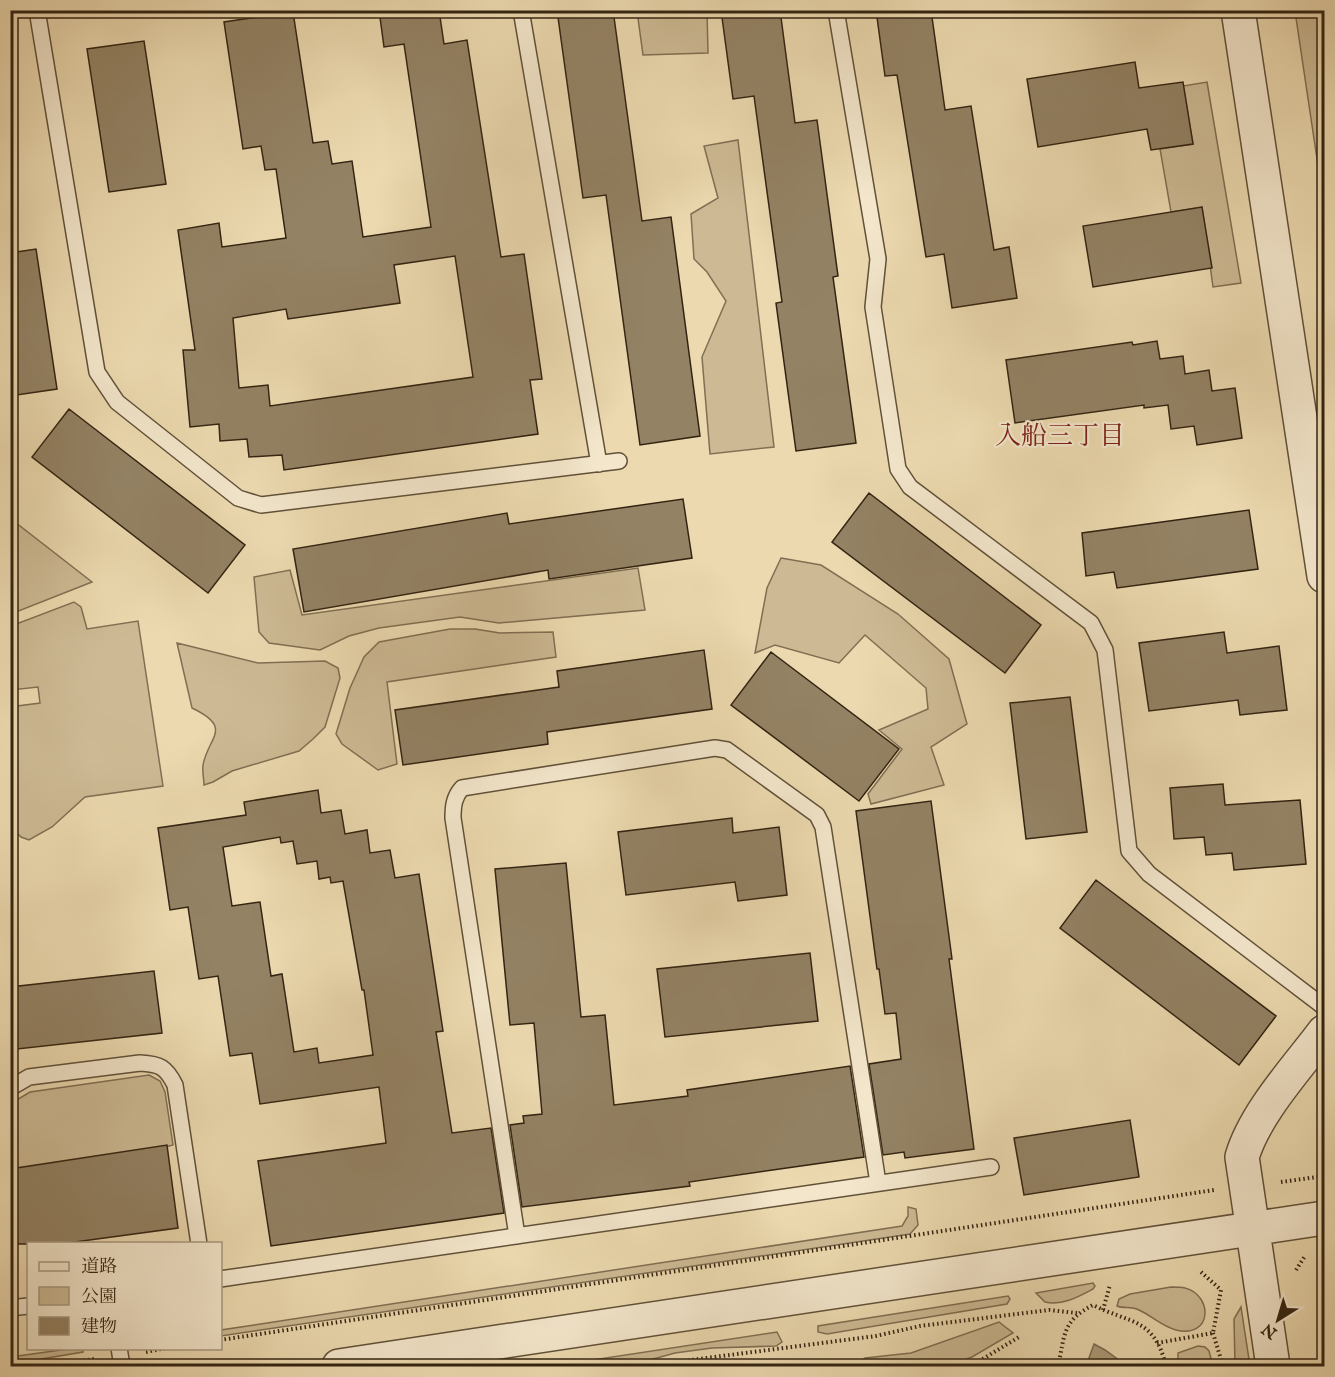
<svg xmlns="http://www.w3.org/2000/svg" width="1335" height="1377" font-family="'IM FELL English','Noto Serif JP',serif">
	<rect width="100%" height="100%" fill="#ecd9af"/>
	<filter id="stains"><feTurbulence type="fractalNoise" baseFrequency=".00333" numOctaves="4"/><feColorMatrix values="0 0 0 0 .2 0 0 0 0 .09 0 0 0 0 .02 0 0 0 .5 -.17"/></filter>
	<radialGradient id="worn" r=".72"><stop offset=".6" stop-color="#630" stop-opacity="0"/><stop offset="1" stop-color="#630" stop-opacity=".3"/></radialGradient>
	<!-- green -->
	<path fill="#cdba94" stroke="#806f53" stroke-width="1.5" d="M637 11H653L675 16 674 11H707L708 53 643 55Z
		M1295 11H1324V206Z
		M1207 82 1241 283 1213 287 1202 207 1171 212 1160 149 1193 144 1183 86Z
		M738 140 774 447 710 454 702 357 726 301 707 272 694 259 691 214 718 198 704 146Z
		M10 519H11L92 582 11 614Z
		M781 558 821 565 898 614 949 659 967 724 931 747 944 785 871 804 868 794 902 749 879 730 928 709 926 688 865 635 839 663 775 645 755 653 767 588Z
		M638 568 645 610 499 623 460 617 379 628 349 636 320 650 269 643 259 632 254 577 290 570 302 615Z
		M74 602 81 607 87 629 138 621 163 786 85 797 52 827 29 840 21 837 11 827V709L17 706 40 703 38 687 11 690V626Z
		M450 629H475L500 633 553 632 556 657 387 682 397 764 378 770 342 744 336 734 350 688 364 657 379 642Z
		M177 643 258 663 325 661 338 668 340 678 325 727 313 739 299 751 232 771 213 782 204 785C204 779 202 771 203 765 208 737 234 728 192 708Z
		M149 1075 160 1081 165 1092 173 1145 11 1188 10 1104 30 1092Z
		M908 1207 916 1209 918 1225 910 1234 221 1336V1330L902 1226 908 1216Z
		M1093 1283 1095 1286 1093 1289C1078 1297 1062 1306 1045 1302L1036 1293Z
		M1171 1287C1175 1287 1181 1287 1185 1288 1213 1295 1213 1339 1176 1330 1161 1326 1152 1316 1139 1310 1131 1306 1124 1309 1117 1306L1119 1299 1130 1294Z
		M1008 1296 1010 1299 1007 1304 827 1334 818 1332V1326Z
		M1241 1307 1250 1366 1235 1365 1234 1319Z
		M999 1322 1013 1333 972 1357 946 1366H854L865 1358 911 1353Z
		M777 1332 782 1342 776 1346 712 1348 675 1353 628 1366H581L579 1362Z
		M1198 1346 1205 1347 1209 1351 1213 1366H1178V1353Z
		M68 1349H83V1352L11 1364V1357Z"/>
	<!-- water -->
	<path fill="#ad9b7a" stroke="#7c6b50" stroke-width="1.5" d="M1094 1344 1105 1350 1127 1366H1086Z"/>
	<!-- building -->
	<path fill="#938264" stroke="#332412" stroke-width="1.5" fill-rule="evenodd" d="M379 10H439L444 44 467 40 501 257 524 254 542 379 530 380 538 434 284 470 282 455 249 457 247 439 220 441 219 424 190 427 183 350H195L178 230 219 223 222 247 286 238 276 169 265 170 261 146 243 149 224 22 293 12 313 143 328 141 332 164 352 161 363 237 431 227 404 44 384 47ZM455 256 473 377 270 406 268 385 239 388 233 318 286 309 288 319 400 303 394 265Z
		M557 10H613L642 221 671 217 700 436 640 445 606 195 583 198Z
		M721 10H780L795 123 817 120 838 276 833 277 856 443 796 451 776 303 782 302 754 96 733 99Z
		M876 10H931L945 110 971 106 994 250 1009 247 1017 298 952 308 944 254 926 257 897 75 885 76Z
		M144 41 166 184 109 192 87 49Z
		M1135 62 1139 88 1183 82 1193 144 1151 150 1147 129 1038 147 1027 79Z
		M1202 207 1212 268 1093 287 1083 226Z
		M36 249 57 389 10 396V253Z
		M1157 341 1160 359 1183 356 1185 374 1209 370 1212 391 1235 388 1242 438 1197 445 1194 426 1171 429 1168 405 1144 408V405L1015 423 1006 360 1132 342 1133 345Z
		M69 409 245 545 208 593 32 457Z
		M869 493 1041 625 1005 673 832 542Z
		M683 499 692 558 549 579 548 570 304 612 293 549 507 513 509 524Z
		M1249 510 1258 569 1117 588 1114 572 1086 576 1082 533Z
		M1224 632 1227 653 1279 646 1287 710 1240 715 1238 700 1149 711 1139 643Z
		M704 650 712 709 547 732 548 744 403 765 395 710 559 687 557 671Z
		M771 652 899 749 859 801 731 705Z
		M1070 697 1087 832 1026 839 1010 703Z
		M1223 784 1225 805 1300 800 1306 864 1234 870 1232 853 1206 855 1204 837 1174 839 1170 788Z
		M318 790 321 813 341 810 345 834 367 830 370 853 390 850 395 878 419 874 443 1031 436 1032 452 1133 491 1128 504 1213 271 1246 258 1161 386 1143 379 1087 260 1104 252 1053 230 1056 218 976 199 979 188 907 170 910 158 828 246 815 244 802ZM280 837 281 843 293 841 297 864 317 861 319 879 330 877 331 883 343 881 362 990H364L373 1055 319 1063 317 1048 294 1052 282 974 271 976 260 902 232 906 223 847Z
		M931 801 952 959H949L974 1149 905 1158 904 1152 883 1155 869 1064 901 1059 896 1013 885 1014 879 969H877L856 811Z
		M732 818 733 833 779 827 787 895 738 901 735 882 626 895 618 832Z
		M566 863 581 1017 605 1015 614 1105 688 1096 687 1090 850 1066 864 1157 689 1182 690 1186 522 1207 510 1125 524 1123 523 1116 542 1114 534 1023 510 1025 495 869Z
		M1096 880 1276 1016 1239 1065 1060 928Z
		M810 953 818 1021 665 1037 657 969Z
		M154 971 162 1033 17 1049 10 987Z
		M1130 1120 1139 1177 1024 1195 1014 1138Z
		M167 1145 178 1228 60 1244H10V1169Z"/>
	<g fill="none" stroke-linecap="round" stroke-linejoin="round">
		<defs>
			<path id="service" d="M37 10 97 372 117 402 238 498 261 505 619 461
				M521 10 599 464
				M836 10 878 259 873 307 898 469 910 487 1091 623 1105 650 1129 851 1149 874 1324 1007
				M10 1088 29 1077 140 1063C160 1064 166 1067 175 1085L199 1244
				M517 1236 453 818C453 806 454 797 462 788L715 748 727 750 817 815 823 827 878 1183
				M220 1279 991 1167
				M10 1308 28 1306
				M119 1348 122 1366"/>
			<path id="tertiary" d="M1238 10 1324 576
				M339 1366 1324 1218
				M1273 1366 1242 1157C1255 1113 1297 1068 1324 1032"/>
		</defs>
		<!-- service casing -->
		<use href="#service" stroke="#615139" stroke-width="18"/>
		<!-- tertiary casing -->
		<use href="#tertiary" stroke="#615139" stroke-width="36"/>
		<!-- path -->
		<path stroke="#332412" stroke-width="4" stroke-dasharray="1.5 3" stroke-linecap="butt" d="M1281 1182 1324 1176
			M1296 1270 1305 1256
			M1103 1310 1110 1285
			M1213 1333 1223 1366
			M220 1340 1214 1190
			M1157 1343 1213 1333 1221 1290 1201 1272
			M146 1352 166 1348
			M48 1366 94 1359
			M657 1366 668 1363 876 1336 920 1326 1049 1310 1077 1313
			M966 1366 981 1360 1019 1337
			M1058 1366C1065 1335 1062 1321 1093 1305 1130 1324 1154 1317 1166 1366"/>
		<!-- service -->
		<use href="#service" stroke="#f3e6cb" stroke-width="15"/>
		<!-- tertiary -->
		<use href="#tertiary" stroke="#f3e6cb" stroke-width="33"/>
	</g>
	<g text-anchor="middle" dominant-baseline="central" stroke-width="4.5" stroke-linejoin="round" paint-order="stroke">
		<!-- neighbourhood labels -->
		<g font-size="26" fill="#7a1f14" stroke="#f3e6cb">
			<text x="1060" y="436">入船三丁目</text>
		</g>
	</g>
	<!-- margin -->
	<rect width="1335" height="1377" fill="none" stroke="#ecd9af" stroke-width="36"/>
	<rect x="12" y="12" width="1311" height="1353" fill="none" stroke="#332412" stroke-width="3"/>
	<rect x="18" y="18" width="1299" height="1341" fill="none" stroke="#332412" stroke-width="1.5"/>
	<!-- legend -->
	<rect x="27" y="1242" width="195" height="108" fill="#f3e6cb" stroke="#a69881" stroke-width="1.5"/>
	<rect x="39" y="1262" width="30" height="9" fill="#f3e6cb" stroke="#a69881" stroke-width="1.5"/>
	<text x="81" y="1272" font-size="18" fill="#332412">道路</text>
	<rect x="39" y="1287" width="30" height="18" fill="#cdba94" stroke="#a69881" stroke-width="1.5"/>
	<text x="81" y="1302" font-size="18" fill="#332412">公園</text>
	<rect x="39" y="1317" width="30" height="18" fill="#938264" stroke="#a69881" stroke-width="1.5"/>
	<text x="81" y="1332" font-size="18" fill="#332412">建物</text>
	<!-- north arrow -->
	<g transform="translate(1278 1320) rotate(217)" stroke="#f3e6cb" stroke-width="4.5" paint-order="stroke">
	<path d="M0-4.5L10 22L0 15L-10 22Z" fill="#332412"/>
	<text y="-9" font-size="16" font-weight="bold" text-anchor="middle" fill="#332412">N</text>
	</g>
	<rect width="100%" height="100%" filter="url(#stains)"/>
	<rect width="100%" height="100%" fill="url(#worn)"/>
</svg>
